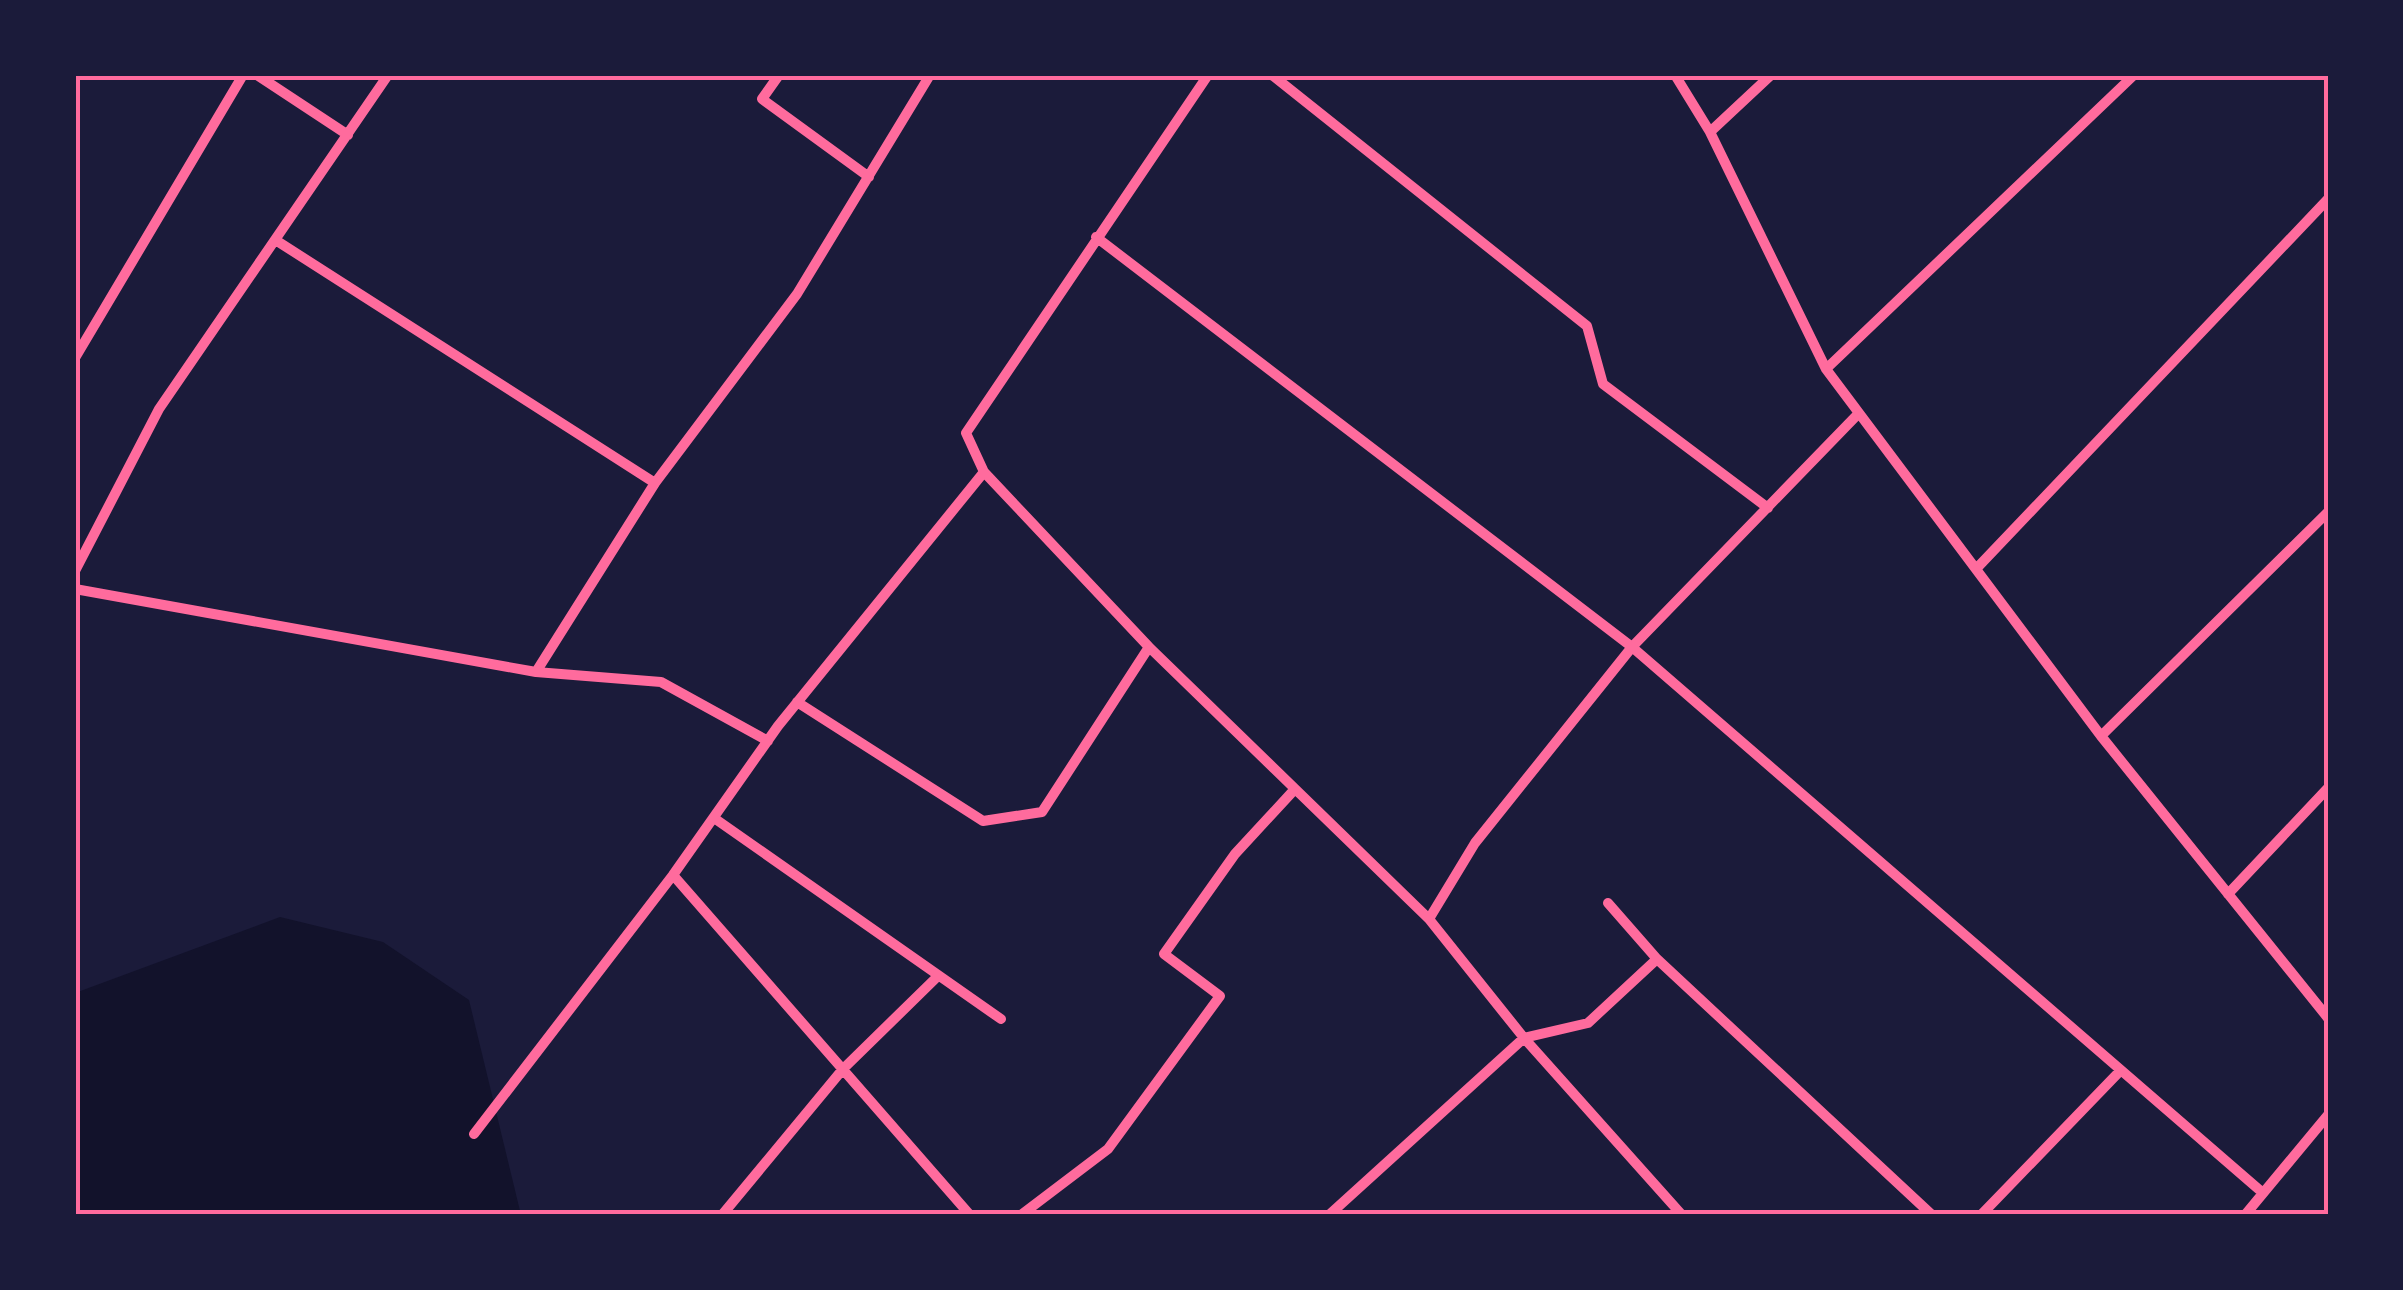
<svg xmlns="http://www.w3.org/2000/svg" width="2403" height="1290" font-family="'Varela Round',sans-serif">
	<rect width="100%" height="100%" fill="#1b1b3a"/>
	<!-- water -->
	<path fill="#12122b" d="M280 917 383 942 469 1000 521 1215H75V993Z"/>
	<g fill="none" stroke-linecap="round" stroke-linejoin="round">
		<!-- minor -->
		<path stroke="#ff6b9d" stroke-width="10" d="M257 75 348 135
			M779 75 762 99 869 177
			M1208 75 966 433 984 472 1149 647 1429 919 1524 1038 1682 1215
			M1272 75 1587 326 1603 384 1768 508
			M1675 75 1710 132 1826 369 2101 736 2328 1018
			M1710 132 1771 75
			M1096 237 1632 647 2263 1193
			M277 241 655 483
			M75 358 243 75
			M1826 369 2134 75
			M1976 569 2328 199
			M75 571 159 409 388 75
			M75 589 536 672 661 682 768 741
			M536 672 655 483 797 294 930 75
			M797 702 983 821 1042 812 1149 647
			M2101 736 2328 512
			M714 818 1001 1019
			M673 875 970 1215
			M2228 894 2328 788
			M1608 903 1657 959 1932 1215
			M1429 919 1475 843 1632 647 1859 413
			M474 1134 673 875 778 726 984 472
			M722 1215 843 1069 937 977
			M1021 1215 1108 1149 1220 996 1164 954 1235 854 1295 789
			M1329 1215 1524 1038 1588 1023 1657 959
			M1981 1215 2121 1070
			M2245 1215 2328 1115"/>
	</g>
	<!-- border -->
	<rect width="2403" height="1290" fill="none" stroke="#1b1b3a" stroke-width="155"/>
	<rect x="78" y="78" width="2248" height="1134" fill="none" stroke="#ff6b9d" stroke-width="4"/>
</svg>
